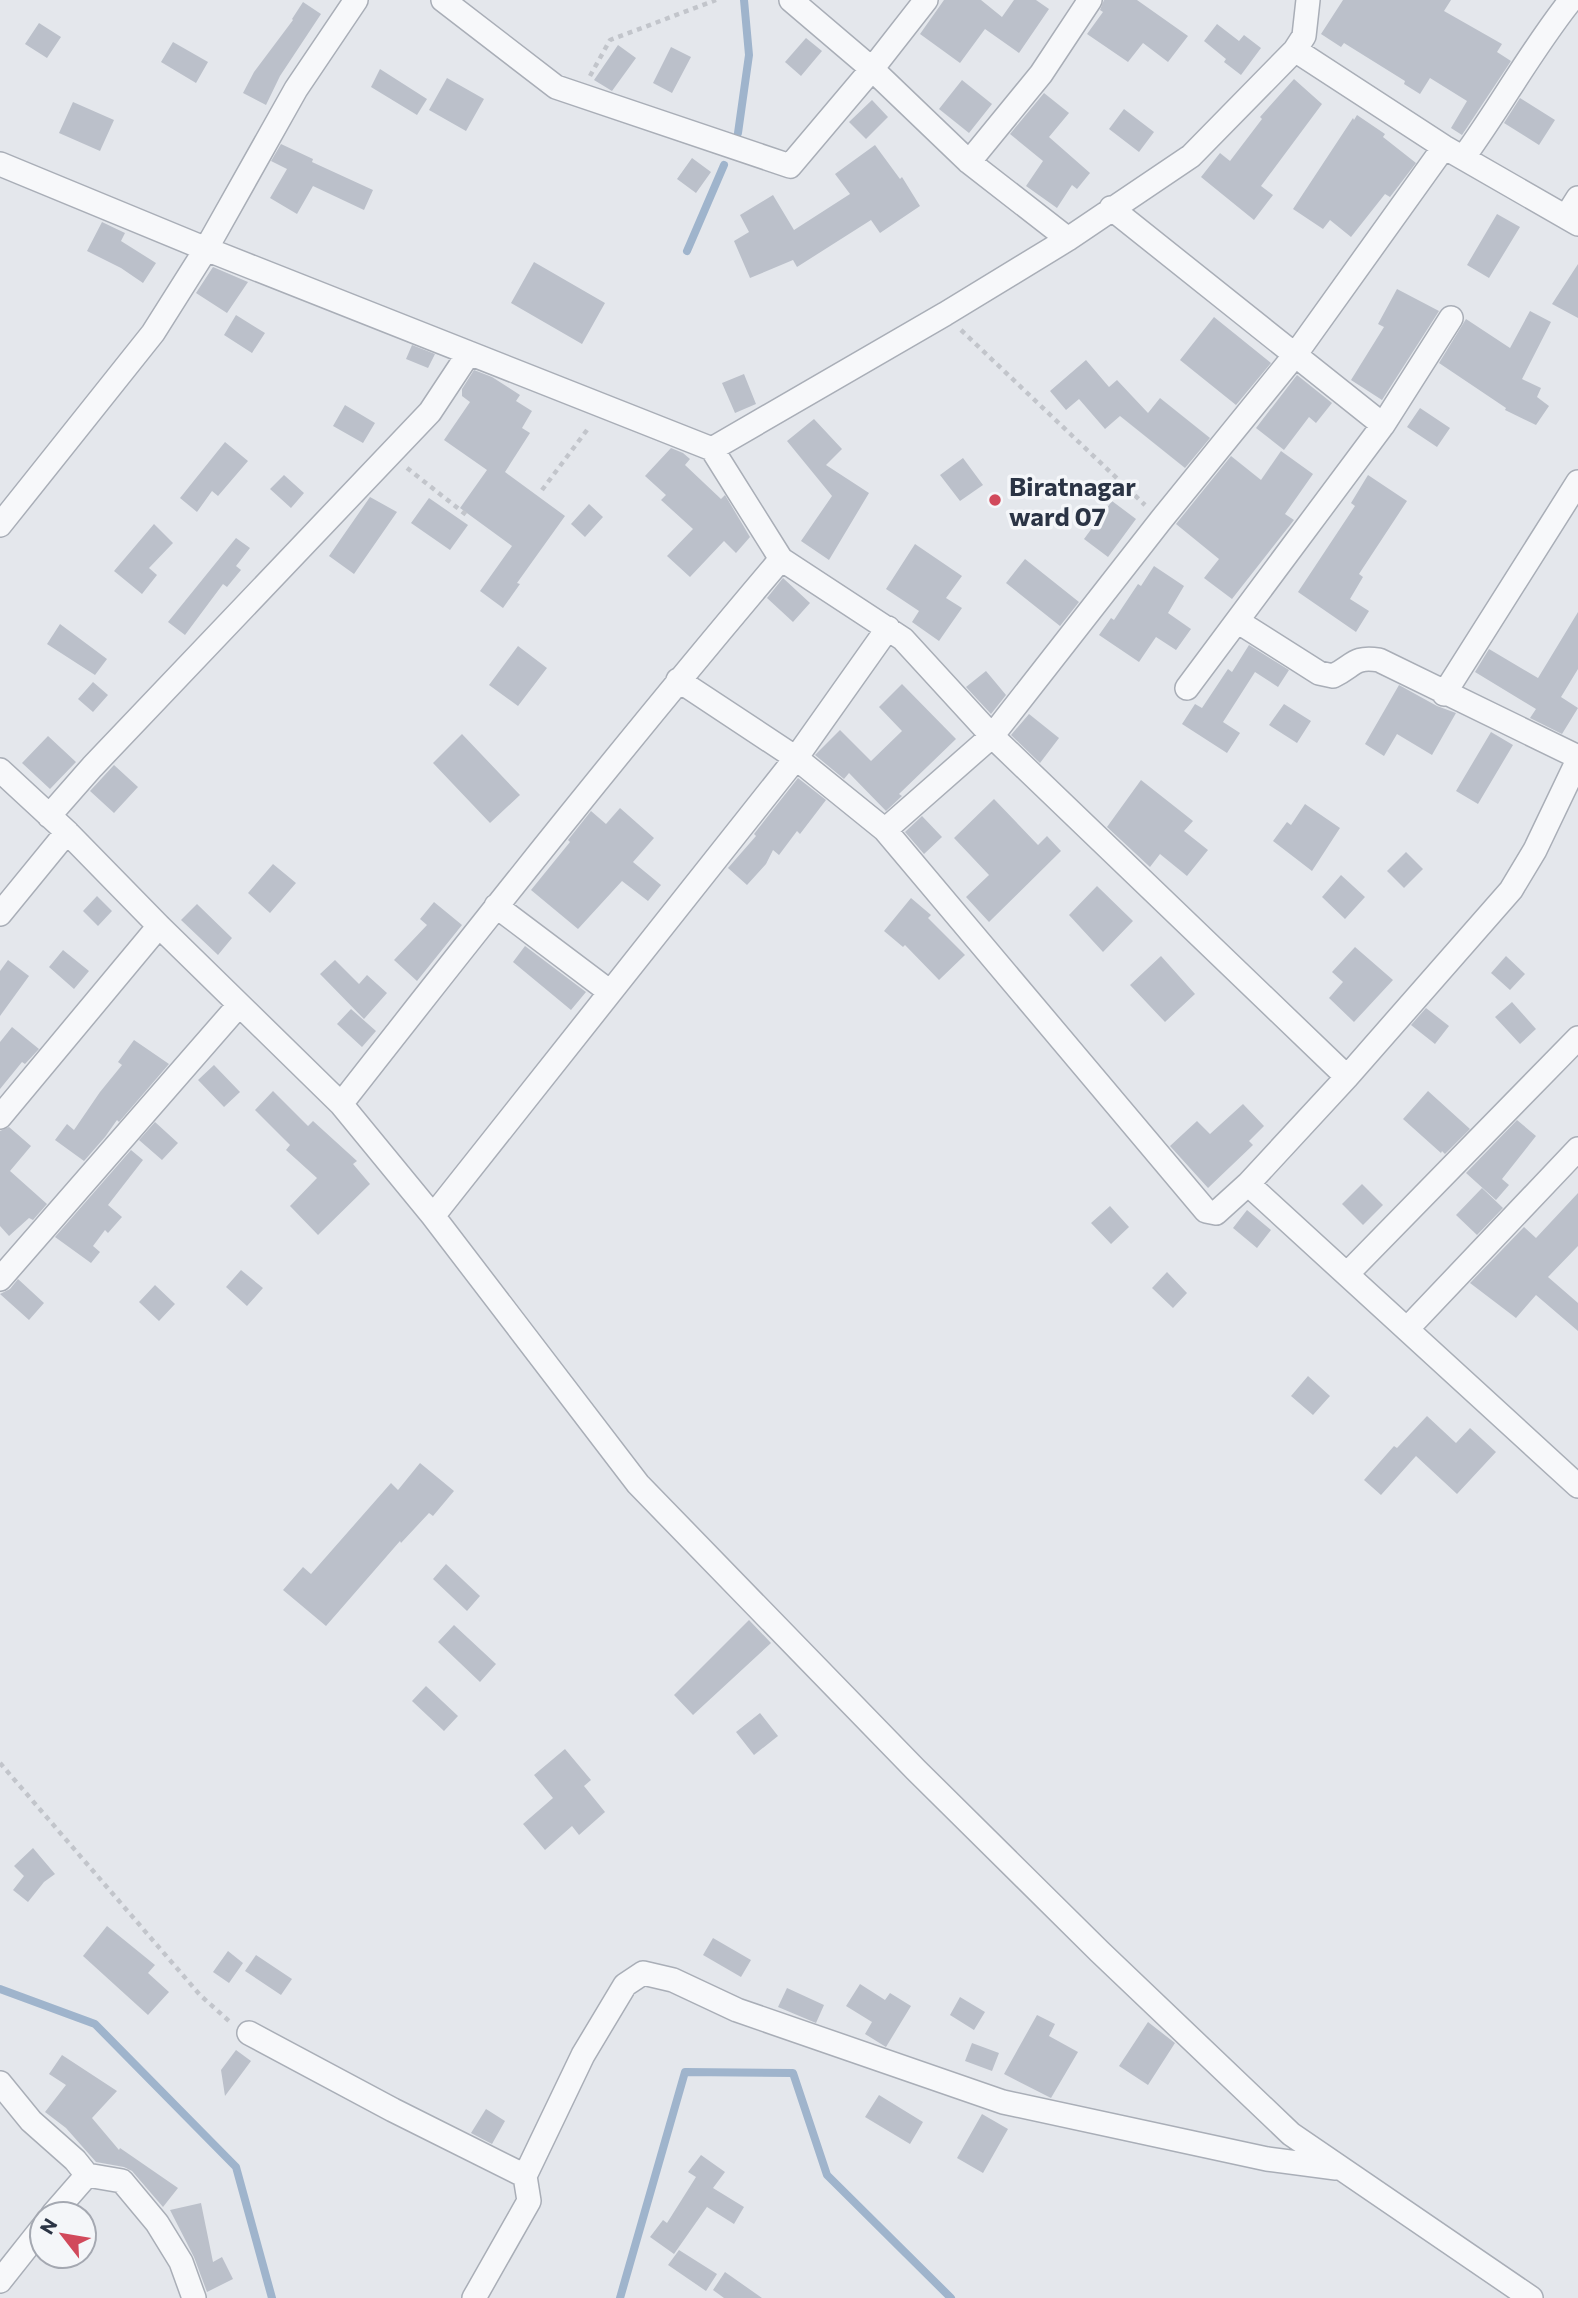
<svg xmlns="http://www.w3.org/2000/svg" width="1578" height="2298" font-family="Commissioner,sans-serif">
	<rect width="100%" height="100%" fill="#e4e7ec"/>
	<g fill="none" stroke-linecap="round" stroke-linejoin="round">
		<!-- stream -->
		<path stroke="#9fb4cc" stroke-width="8" d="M738 133 749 55 744 0
			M687 251 724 165
			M0 1989 95 2024 236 2167 272 2298
			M620 2298 685 2072 793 2073 827 2175 951 2298"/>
	</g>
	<!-- building -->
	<path fill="#bbc0ca" d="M944 0H981L1002 17 1014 0H1036L1049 9 1019 53 985 29 960 63 920 34Z
		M1104 0H1137L1188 36 1168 62 1143 43 1128 62 1087 34 1103 12 1100 10Z
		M1343 0H1451L1444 11 1502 44 1497 52 1511 61 1462 135 1451 128 1467 101 1430 78 1420 94 1404 84 1405 81 1344 43 1341 47 1321 34Z
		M303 2 321 14 280 76 266 105 243 93 254 72 293 20 292 19Z
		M39 23 61 37 47 58 25 44Z
		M1217 24 1239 41 1244 35 1261 48 1241 75 1224 62 1226 59 1204 41Z
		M806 38 822 51 801 76 785 62Z
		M173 42 208 62 196 83 161 62Z
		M618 45 636 58 612 91 594 80Z
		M671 47 691 57 672 93 653 83Z
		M380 69 427 99 417 115 371 87Z
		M447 78 484 99 466 131 429 110Z
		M1294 79 1322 104 1261 186 1273 195 1254 220 1201 177 1220 153 1230 161 1262 119 1260 117Z
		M962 80 992 104 969 133 939 109Z
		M1044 93 1069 113 1049 137 1090 173 1077 189 1072 185 1057 208 1026 186 1043 161 1010 134Z
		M1520 98 1555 120 1539 145 1504 123Z
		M872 100 888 117 866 139 849 122Z
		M73 102 114 120 100 151 59 133Z
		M1124 109 1154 132 1139 152 1109 129Z
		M1357 115 1385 134 1383 137 1416 163 1390 197 1385 194 1351 237 1330 220 1323 229 1293 209 1353 118 1354 120Z
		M281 144 313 159 312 162 373 190 364 210 313 186 297 214 270 198 287 169 271 161Z
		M875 145 900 179 902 177 920 206 880 233 871 220 797 267 793 260 750 278 734 241 749 232 740 215 773 195 794 230 850 194 835 174Z
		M692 158 711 172 696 193 677 179Z
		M1497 214 1520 227 1489 278 1467 265Z
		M102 222 125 233 121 241 156 263 143 283 121 268 87 251Z
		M534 262 605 303 582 344 511 303Z
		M1578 264V318L1552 304Z
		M213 267 248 282 227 313 196 293Z
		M1397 289 1439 311 1382 400 1351 380 1384 327 1378 324Z
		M1530 311 1551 322 1522 379 1541 388 1537 397 1549 406 1536 425 1505 410 1506 408 1439 363 1466 319 1510 348Z
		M236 315 265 333 252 353 224 335Z
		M1214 317 1271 363 1236 405 1180 360Z
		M412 345 435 354 428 368 406 359Z
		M1086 360 1109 387 1117 380 1148 413 1160 398 1210 438 1185 468 1120 416 1105 429 1079 399 1066 410 1050 391Z
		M474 370 492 377 520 395 516 401 532 411 522 428 530 433 505 472 565 516 517 583 520 584 503 608 480 591 512 546 460 508 487 470 444 440 470 402 462 396V389Z
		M744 374 756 404 735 413 722 383Z
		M1297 375 1332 403 1316 423 1309 417 1284 450 1256 428Z
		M345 405 375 423 363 443 333 426Z
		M1420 408 1450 428 1437 447 1407 427Z
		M814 419 842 449 826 465 869 493 829 560 801 541 832 496 787 441Z
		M225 442 248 461 218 496 212 491 197 512 180 498Z
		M671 448 683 453 690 459 685 465 721 499 725 495 750 537 736 553 724 541 690 577 667 556 693 529 661 500 666 495 645 476Z
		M1281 451 1313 474 1285 514 1294 520 1232 599 1204 578 1219 559 1176 524 1231 456 1261 480Z
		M963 458 983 485 960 501 940 475Z
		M284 475 304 493 291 508 270 489Z
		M1368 475 1407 501 1359 574 1363 577 1350 599 1369 611 1356 632 1298 592 1355 506 1351 503Z
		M370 497 397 512 354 574 329 556Z
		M429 498 468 525 450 550 411 523Z
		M1112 501 1136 519 1108 557 1084 539Z
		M589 504 603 517 585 537 571 524Z
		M154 524 173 543 149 568 157 575 142 594 114 571Z
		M236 538 250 548 236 566 241 570 227 587 223 584 185 635 168 622Z
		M915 544 962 576 946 598 962 608 939 641 912 622 919 611 886 589Z
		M1025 559 1079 602 1060 626 1006 583Z
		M1154 566 1184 586 1168 613 1191 629 1176 650 1156 637 1139 662 1099 635 1111 618 1114 620 1138 584 1141 586Z
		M783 578 810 603 793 622 767 598Z
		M1578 612V669L1561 697 1578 708 1562 734 1530 718 1536 709 1475 672 1489 649 1538 678Z
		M60 624 107 659 95 675 47 644Z
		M1249 645 1289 670 1278 687 1255 672 1223 722 1240 733 1227 753 1182 724 1195 704 1202 708 1228 669 1232 672Z
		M518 646 547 668 518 706 489 685Z
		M986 671 1006 695 991 714 966 687Z
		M93 682 108 695 93 712 78 699Z
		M902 684 956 739 899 794 902 796 886 811 849 773 844 779 815 755 840 730 871 761 902 731 879 707Z
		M1399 685 1437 706 1456 713 1432 755 1397 734 1384 756 1365 744Z
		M1284 704 1311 721 1297 743 1269 725Z
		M1029 714 1059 738 1040 763 1011 735Z
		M1491 732 1513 745 1478 804 1456 791Z
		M462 734 520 795 490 823 433 763Z
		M48 736 76 762 50 789 22 763Z
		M114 765 138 787 114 813 90 791Z
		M798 778 826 800 800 834 797 831 779 855 773 850 766 864 747 885 728 868 756 836 754 834Z
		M1141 780 1193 821 1184 831 1208 850 1187 876 1160 854 1150 867 1107 827Z
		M994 799 1038 845 1047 836 1061 851 989 922 966 897 989 875 954 838Z
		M1305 804 1340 828 1312 871 1273 841 1287 822 1291 825Z
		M620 808 654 838 633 862 661 885 648 901 622 881 578 929 531 890 570 842 568 840 591 811 606 824Z
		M922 816 942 837 924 854 905 832Z
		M1406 852 1423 869 1404 888 1387 871Z
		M273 864 296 883 270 913 248 893Z
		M1341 875 1365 897 1345 919 1322 897Z
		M1097 886 1133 921 1103 952 1069 915Z
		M97 896 112 911 98 926 83 911Z
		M911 898 931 915 928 918 965 955 939 980 905 945 903 947 884 931Z
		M434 902 462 925 417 981 394 960 427 925 420 919Z
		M197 904 232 938 218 955 181 920Z
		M525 946 586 992 571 1010 513 962Z
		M1355 947 1393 980 1354 1022 1329 998 1343 982 1332 972Z
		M63 950 89 971 74 989 49 967Z
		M1161 956 1195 994 1165 1022 1130 985Z
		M1506 956 1525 974 1510 990 1491 973Z
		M8 960 29 976 0 1016V971Z
		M335 960 359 984 367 975 387 993 364 1019 320 974Z
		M1512 1002 1536 1029 1520 1044 1495 1017Z
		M1426 1008 1449 1026 1435 1044 1411 1025Z
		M351 1009 376 1031 362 1047 337 1024Z
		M12 1027 39 1049 25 1064 22 1062 0 1089V1042Z
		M134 1040 169 1064 119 1122 117 1120 105 1137 84 1161 55 1140 67 1124 74 1130 100 1092 122 1065 118 1062Z
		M214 1065 240 1092 224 1107 198 1080Z
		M273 1091 308 1126 313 1121 357 1161 353 1164 370 1184 318 1235 290 1206 317 1178 286 1150 290 1145 255 1110Z
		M1428 1091 1470 1129 1445 1154 1442 1151 1441 1153 1403 1119Z
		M1243 1104 1264 1126 1249 1141 1253 1145 1208 1188 1170 1146 1197 1121 1210 1134Z
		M1517 1120 1536 1136 1502 1179 1509 1185 1496 1200 1466 1173Z
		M155 1122 178 1143 162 1160 139 1140Z
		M9 1127 31 1146 10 1171 47 1204 33 1220 29 1218 9 1236 0 1226V1131Z
		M131 1150 143 1160 108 1205 122 1217 108 1233 105 1230 93 1246 100 1252 91 1263 55 1237Z
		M1362 1184 1383 1205 1363 1225 1342 1204Z
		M1482 1188 1503 1208 1477 1235 1456 1215Z
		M1578 1193V1246L1548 1277 1578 1303V1331L1536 1295 1516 1318 1470 1283 1524 1227 1536 1238Z
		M1110 1206 1129 1227 1111 1244 1091 1223Z
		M1247 1210 1271 1230 1257 1248 1233 1228Z
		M241 1270 263 1288 247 1306 226 1287Z
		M1167 1272 1187 1293 1173 1308 1152 1288Z
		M18 1279 44 1303 29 1320 0 1294 10 1289Z
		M155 1285 175 1304 159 1321 139 1302Z
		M1308 1376 1330 1396 1313 1415 1291 1396Z
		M1427 1416 1456 1443 1470 1428 1496 1452 1457 1494 1416 1456 1381 1495 1364 1480 1394 1446 1397 1448Z
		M420 1463 454 1491 433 1516 429 1513 401 1543 400 1541 326 1626 283 1590 303 1567 311 1574 391 1483 398 1490Z
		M446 1564 480 1596 467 1611 433 1579Z
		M749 1620 771 1643 693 1715 674 1695Z
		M454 1625 496 1664 480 1682 438 1642Z
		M426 1686 458 1716 444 1731 412 1701Z
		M760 1713 778 1736 754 1755 736 1732Z
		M565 1749 591 1780 584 1786 605 1812 579 1835 572 1826 545 1850 523 1824 553 1798 534 1775Z
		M33 1848 55 1874 44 1882 28 1902 13 1890 24 1876 14 1866Z
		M107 1926 155 1965 148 1973 169 1992 148 2015 83 1956Z
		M713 1938 751 1960 741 1977 703 1955Z
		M228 1951 243 1963 229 1983 213 1972Z
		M256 1955 292 1979 281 1995 245 1971Z
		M860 1984 885 2000 890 1993 911 2006 886 2047 865 2034 872 2022 846 2006Z
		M787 1988 824 2005 816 2023 778 2007Z
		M960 1997 985 2012 974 2030 950 2015Z
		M1037 2015 1055 2024 1049 2036 1078 2052 1051 2098 1004 2074Z
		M1148 2022 1175 2043 1148 2085 1119 2066Z
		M972 2043 999 2053 992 2071 965 2061Z
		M236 2050 251 2061 225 2096 221 2070Z
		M62 2055 117 2091 92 2118 119 2150 120 2148 178 2188 163 2207 132 2171 124 2167 96 2162 66 2128 45 2112 66 2085 49 2074Z
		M879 2095 923 2122 910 2144 865 2117Z
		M486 2109 505 2121 492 2144 471 2133Z
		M982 2114 1008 2129 983 2173 957 2158Z
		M701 2155 725 2172 713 2188 744 2207 734 2224 707 2207 674 2254 650 2237 663 2220 667 2223 696 2177 688 2172Z
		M201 2203 213 2262 222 2257 233 2279 207 2292 194 2257 170 2210Z
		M679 2250 717 2274 706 2291 668 2265Z
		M725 2272 762 2298H724L713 2290Z"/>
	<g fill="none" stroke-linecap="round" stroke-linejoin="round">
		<defs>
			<path id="street" d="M443 0 556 87 790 166 872 69 926 0
				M791 0 872 69 969 162 1068 239
				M1295 50 1444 147 1578 224
				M1463 158C1501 106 1531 50 1571 0
				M969 162 1041 74 1090 0
				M0 164 206 249 712 449 945 314 1068 239 1191 156 1295 50 1304 36 1308 0
				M1111 208 1383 425
				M1566 217 1578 198
				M0 525 153 333 206 249 296 89 356 0
				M781 559 903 639 992 736 1347 1077
				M1237 621 1319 673 1333 676C1354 666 1353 656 1379 660L1578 757
				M678 680 796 758 885 830 1206 1211 1216 1213 1248 1184 1578 1486
				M1187 688 1383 425 1451 318
				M1444 694 1578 482
				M0 770 67 832 159 926 341 1104 433 1216 638 1484 916 1770 1100 1952 1291 2134 1531 2298
				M49 816 92 767 430 412 469 353
				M885 830 992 736 1161 520 1295 355 1444 147
				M496 906 610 992
				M0 914 67 832
				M341 1104C485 920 630 737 781 559L712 449
				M0 1117 159 926
				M1248 1184 1347 1077 1511 890 1535 850 1578 760
				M433 1216 796 758 888 628
				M1347 1274 1578 1038
				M0 1279 239 1005
				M1407 1329 1578 1149
				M249 2033 393 2110 525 2176 583 2055 625 1985 643 1973 673 1980 737 2010 1003 2102 1267 2159 1336 2168
				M0 2083 31 2121 75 2160 87 2175 122 2181 157 2223 181 2262 194 2298
				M53 2214 87 2175
				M0 2281 42 2228
				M474 2298 529 2201 525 2176"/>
		</defs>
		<!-- street casing -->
		<use href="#street" stroke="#a9aeb7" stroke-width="26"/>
		<!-- path -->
		<path stroke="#c2c5cb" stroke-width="4.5" stroke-dasharray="5 5" stroke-linecap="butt" d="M590 76 610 40 716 0
			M961 330 1145 505
			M407 468 469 517
			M542 490 590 426
			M0 1763 200 1995 229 2021"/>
		<!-- street -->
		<use href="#street" stroke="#f7f8fa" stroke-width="23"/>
	</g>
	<!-- markers -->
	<circle fill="#d1495b" stroke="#f4f6f9" stroke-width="2.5" cx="995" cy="500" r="7"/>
	<g text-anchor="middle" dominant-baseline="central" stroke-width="7" stroke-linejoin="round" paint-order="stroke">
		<!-- poi labels -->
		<g font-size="26" font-weight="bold" fill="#2b3445" stroke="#f4f6f9" text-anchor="start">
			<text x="1009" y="485">Biratnagar<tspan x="1009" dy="30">ward 07</tspan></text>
		</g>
	</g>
	<!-- north arrow -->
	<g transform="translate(63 2235) rotate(301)"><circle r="33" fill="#f4f6f9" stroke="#a4a8b1" stroke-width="2"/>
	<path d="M0-5L12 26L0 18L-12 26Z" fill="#d1495b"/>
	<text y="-10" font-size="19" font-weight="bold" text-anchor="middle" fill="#2b3445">N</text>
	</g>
</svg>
